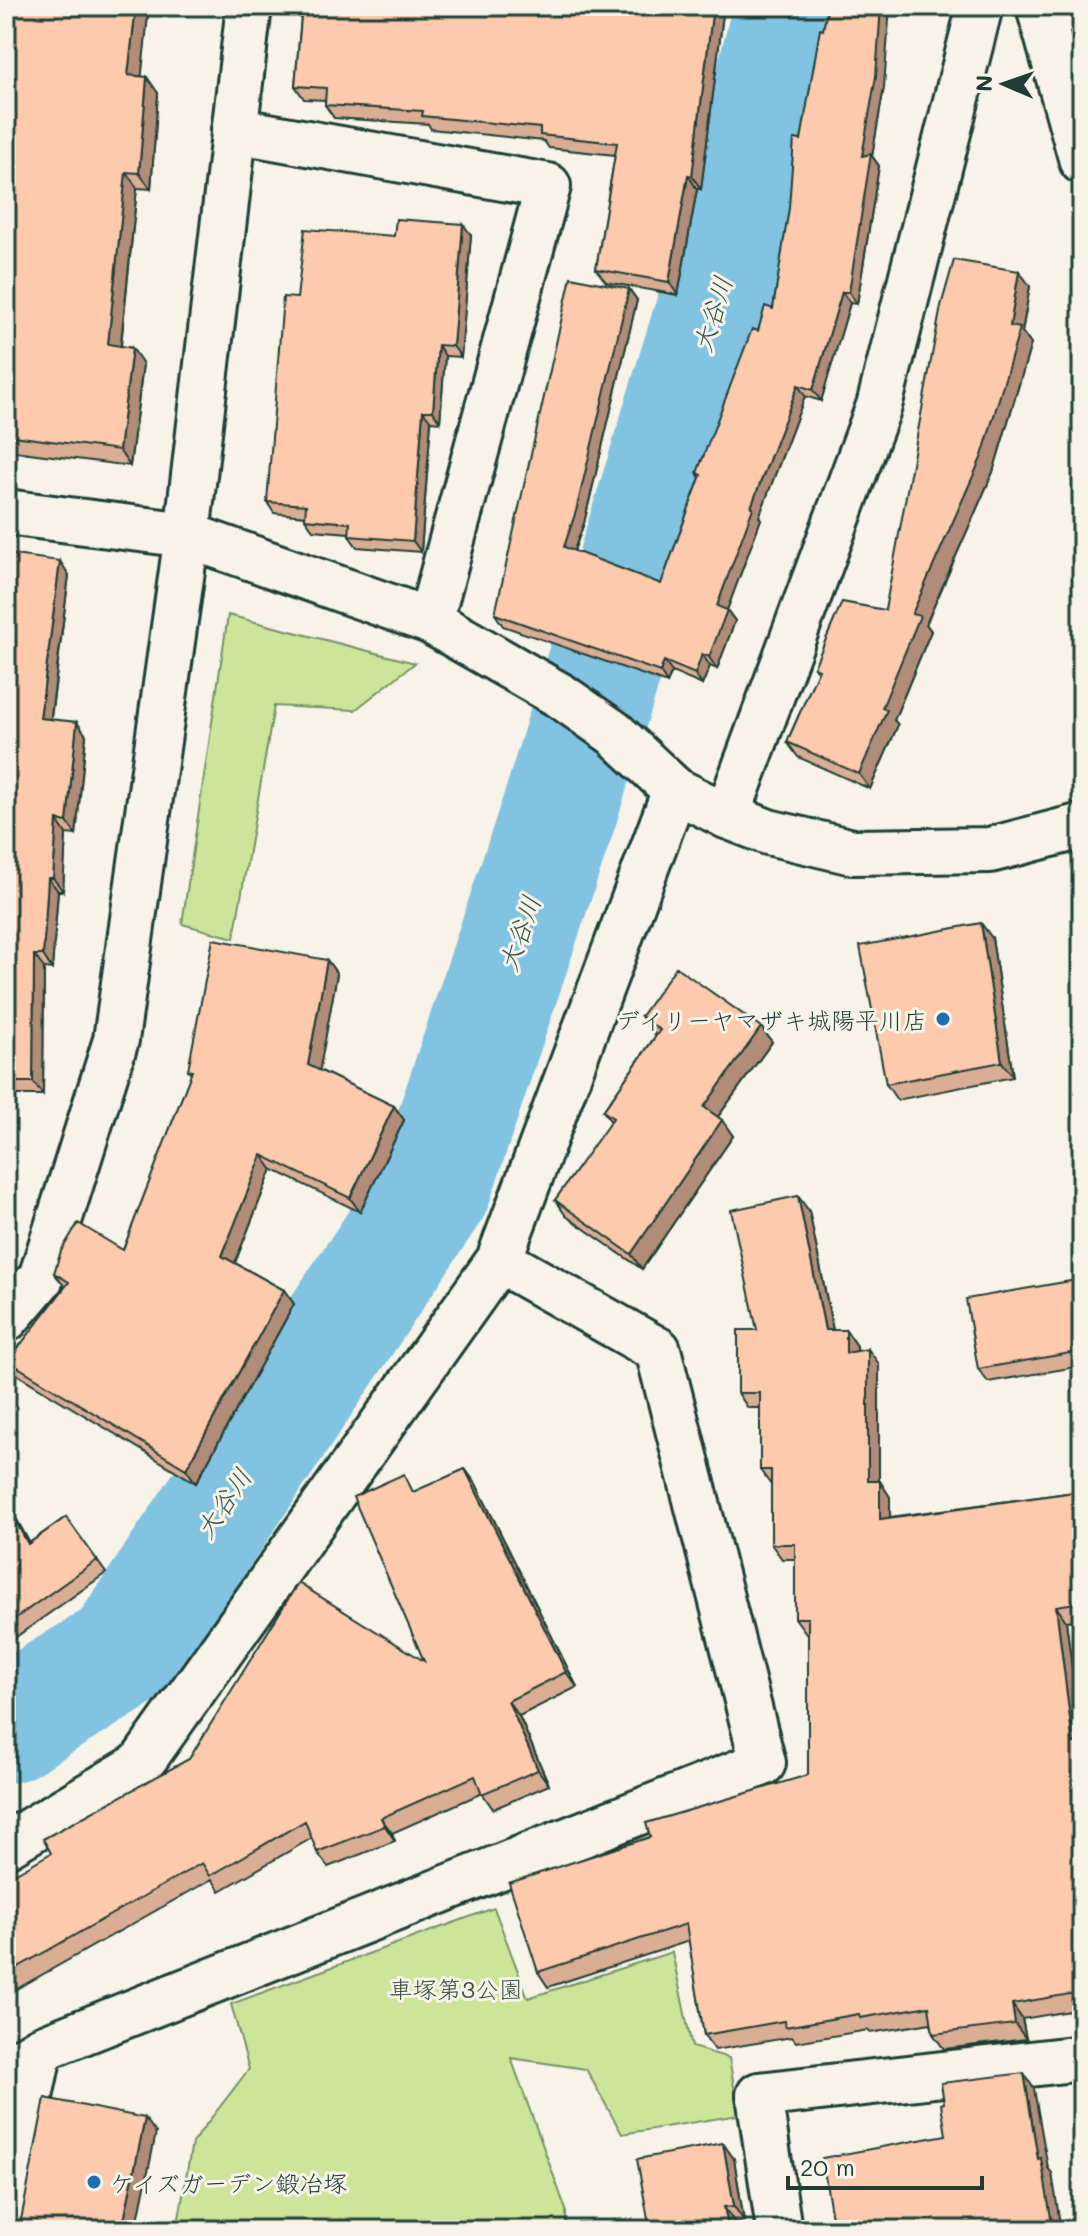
<svg xmlns="http://www.w3.org/2000/svg" width="1088" height="2236" font-family="Mali,'Klee One',sans-serif">
	<rect width="100%" height="100%" fill="#f7f3e8"/>
	<filter id="ink" filterUnits="userSpaceOnUse"><feTurbulence type="fractalNoise" baseFrequency=".0125" numOctaves="2"/><feDisplacementMap in="SourceGraphic" scale="16" xChannelSelector="R" yChannelSelector="G"/><feConvolveMatrix kernelMatrix="1 2 1 2 8 2 1 2 1" color-interpolation-filters="sRGB"/></filter>
	<g filter="url(#ink)">
		<!-- green -->
		<path fill="#cde59b" stroke="#769168" stroke-width="2" d="M228 615 415 663 355 710 274 706 234 938 182 924Z
			M494 1908 528 1998 672 1952 692 2047 729 2058 739 2115 622 2134 586 2069 511 2058 566 2210V2230H177L192 2143 249 2069 231 2004Z"/>
		<g fill="none" stroke-linecap="round" stroke-linejoin="round">
			<!-- river -->
			<path stroke="#82c3e2" stroke-width="116" d="M6 1725 122 1654 433 1189 560 809 728 264 792 6"/>
			<defs>
				<path id="street" d="M1041 14 1081 6
					M234 130 548 186 430 621
					M727 816 879 406 980 6
					M6 1319 41 1278 116 1040 187 535 249 6
					M6 1845 140 1765 499 1260 675 790
					M40 2049 763 1763 658 1350 499 1260
					M6 2070 40 2049 6 2211
					M779 2230 759 2095 1082 2058"/>
				<path id="secondary" d="M1039 6 1082 161
					M6 512 187 535 430 621 561 696 614 733 675 790 727 816 768 832 853 852 990 850 1082 826"/>
			</defs>
			<!-- street casing -->
			<use href="#street" stroke="#1f3d34" stroke-width="50"/>
			<!-- secondary casing -->
			<use href="#secondary" stroke="#1f3d34" stroke-width="50"/>
			<!-- street -->
			<use href="#street" stroke="#f7f3e8" stroke-width="44"/>
			<!-- secondary -->
			<use href="#secondary" stroke="#f7f3e8" stroke-width="44"/>
		</g>
		<!-- wall -->
		<path fill="#daae95" stroke="#1f3d34" stroke-width="2" d="M6 6H149L141 76 158 93 151 189 137 188 121 346 132 348 143 364 130 466 6 450Z
			M302 6H724L701 189H697L678 295 606 282 596 269 615 155 549 148 544 141 431 129 428 124 334 118 325 105V100L304 99 295 86Z
			M884 87 872 156 879 166 857 304 850 303 821 401 805 396 759 517 761 519 727 610 735 621 717 669 710 666 702 685 672 672 667 683 503 626 495 614 629 289 637 300 584 523 574 551 661 584 700 478 697 473 758 331 773 309 801 140Z
			M471 235 461 357 445 356 440 422 431 421 421 552 357 547 349 536V533L313 530 305 519 306 516 274 513 267 502 297 298 394 236Z
			M1030 286 1022 332 1031 344 993 472 926 624 931 631 894 720 898 725 870 789 798 757 787 742 818 672 814 667 885 610Z
			M6 554 69 575 51 719 86 735 76 835 66 834 63 891H58L52 969 44 968 43 1095H6Z
			M992 938 1013 1077 897 1100 886 1084Z
			M327 960 337 974 319 1070 394 1106 404 1120 360 1212 272 1169 235 1263 284 1290 294 1304 196 1483 18 1375 8 1361 65 1287 54 1273 123 1250 191 1074 188 1070Z
			M641 1016 761 1027 772 1042 718 1117 733 1136 642 1269 566 1216 555 1200 611 1122 603 1111 656 1035 652 1032Z
			M809 1211 833 1330H846L857 1346V1351L879 1364V1481L890 1497V1517L1082 1491V1619L1066 1621 1082 1745V2009L1022 2019 1026 2039 944 2049 933 2034 931 2023 870 2033 868 2030 796 2042 792 2037 715 2050 704 2035 689 1941 548 1987 538 1972 650 1837 808 1775V1633H806L795 1618V1559H782L771 1544V1485L760 1470V1408H748L738 1393 757 1330Z
			M1082 1279V1366L988 1382 978 1369Z
			M465 1469 476 1484 577 1687 519 1716 549 1785 493 1809 482 1793 392 1833 395 1841 328 1867 317 1852 312 1838 220 1891 212 1879 6 1995V1879L424 1661 416 1491Z
			M6 1500 29 1543 66 1517 106 1573 6 1644Z
			M734 2159 744 2221 735 2223 737 2230H650Z"/>
		<!-- shaded-wall -->
		<path fill="#b18d79" stroke="#1f3d34" stroke-width="2" d="M136 6H149L140 91 128 75Z
			M713 6H724L701 189 692 176Z
			M881 6H890L884 87 872 156 879 166 857 304 849 292 862 156Z
			M147 77 158 93 151 189 139 173Z
			M126 172 137 188 119 361 108 344Z
			M688 175 697 189 678 295 669 282Z
			M463 224 471 235 461 357 453 346Z
			M1019 271 1030 286 1022 332 1031 344 993 472 926 624 931 631 894 720 898 725 870 789 859 774 882 708 912 614 1010 326Z
			M629 289 637 300 584 523 571 558 564 547Z
			M842 292 850 303 821 401 813 390Z
			M438 345 445 356 440 422 433 411Z
			M132 348 143 364 130 466 119 450Z
			M798 385 805 396 759 517 761 519 727 610 735 621 717 669 709 657 717 606 751 507Z
			M423 411 431 421 421 552 413 541Z
			M60 561 69 575 49 731 40 718Z
			M702 654 710 666 702 685 695 674Z
			M664 661 672 672 667 683 660 672Z
			M77 722 86 735 76 835 67 822Z
			M57 820 66 834 63 891 53 878Z
			M48 878 58 891 52 969 43 955Z
			M981 923 992 938 1013 1077 1002 1062Z
			M34 955 44 968 43 1095 33 1082Z
			M327 960 337 974 318 1079 308 1065Z
			M761 1027 772 1042 714 1122 704 1107Z
			M394 1106 404 1120 360 1212 350 1198Z
			M722 1120 733 1136 642 1269 631 1254Z
			M262 1155 272 1169 232 1270 222 1256Z
			M798 1196 809 1211 836 1346 825 1330Z
			M284 1290 294 1304 196 1483 186 1469Z
			M846 1330 857 1346V1368L846 1353Z
			M868 1349 879 1364V1497L868 1481Z
			M465 1469 476 1484 577 1687 566 1672Z
			M880 1481 890 1497V1534L880 1519Z
			M6 1500 37 1556 28 1544 6 1504Z
			M1056 1606 1066 1621 1082 1745V1765L1073 1743Z
			M508 1701 519 1716 549 1785 538 1770Z
			M381 1818 392 1833 395 1841 385 1826Z
			M1012 2004 1022 2019 1026 2039 1015 2024Z
			M1024 2073 1034 2089 1048 2168 1052 2173 1061 2230H1053L1038 2159Z
			M145 2118 156 2133 136 2230H122Z
			M723 2143 734 2159 744 2221 734 2206Z
			M724 2207 735 2223 737 2230H729Z"/>
		<!-- building -->
		<path fill="#fdcaad" stroke="#1f3d34" stroke-width="2" d="M6 6H136L128 75 147 77 139 173 126 172 108 344 132 348 119 450 6 435Z
			M302 6H713L692 176 688 175 669 282 596 269 617 143 540 135V128L422 116 423 111 325 105 326 88 295 86Z
			M828 6H881L876 76 862 156 871 154 849 292H842L813 390 798 385 751 507 753 508 717 606 727 610 709 657 702 654 695 674 664 661 660 672 495 614 571 277 629 289 576 511 564 547 661 584 701 475 697 473 752 329 758 331 765 306 773 309 789 208 794 139 801 140 820 29 823 30Z
			M396 219 463 224 453 346 438 345 433 411H423L413 541 349 536 350 523 305 519 306 505 267 502 283 297 297 298 305 229 394 236Z
			M954 260 1019 271 1010 326 1020 328 982 456 912 614 920 616 882 708 887 710 859 774 787 742 819 669 814 667 842 602 885 610 941 306Z
			M6 554 60 561 40 718 77 722 67 822 57 820 53 878H48L43 955H34L33 1082H6Z
			M981 923 1002 1062 886 1084 860 946Z
			M213 939 327 960 308 1065 394 1106 350 1198 262 1155 222 1256 284 1290 186 1469 8 1361 69 1282 54 1273 61 1251 78 1223 123 1250 192 1071 188 1070Z
			M676 967 761 1027 704 1107 722 1120 631 1254 555 1200 613 1118 603 1111 660 1030 641 1016Z
			M798 1196 825 1330H846V1353L868 1349V1481H880V1519L1082 1491V1602L1056 1606 1073 1743 1079 1742 1082 1765V1992L1012 2004 1015 2024 933 2034 929 2006 860 2018 859 2014 785 2027 784 2021 704 2035 686 1924 538 1972 509 1883 650 1837 646 1823 808 1775V1618H795V1544H771V1470H760V1393H738V1330H757L731 1210Z
			M1082 1279V1351L978 1369 966 1299Z
			M465 1469 566 1672 508 1701 538 1770 482 1794 475 1776 381 1818 385 1826 317 1852 305 1821 210 1876 202 1863 6 1974V1879L51 1853 43 1839 189 1759 298 1583 424 1661 353 1497 404 1474 413 1492Z
			M6 1504 28 1544 66 1517 97 1560 6 1625Z
			M1024 2073 1038 2159 1041 2158 1053 2230H834L822 2158 946 2135 941 2104 944 2103 941 2083Z
			M45 2098 145 2118 122 2230H19Z
			M723 2143 734 2206 724 2207 729 2230H650L637 2159Z"/>
	</g>
	<!-- markers -->
	<g fill="#1f6fb2" stroke="#f7f3e8" stroke-width="3">
		<circle cx="943" cy="1019" r="8"/>
		<circle cx="94" cy="2182" r="8"/>
	</g>
	<g text-anchor="middle" dominant-baseline="central" stroke-width="6" stroke-linejoin="round" paint-order="stroke">
		<!-- poi labels -->
		<g font-size="24" fill="#1f3d34" stroke="#f7f3e8" text-anchor="end">
			<text x="927" y="1019">デイリーヤマザキ城陽平川店</text>
			<text x="110" y="2182" text-anchor="start">ケイズガーデン鍛冶塚</text>
		</g>
		<!-- park labels -->
		<g font-size="24" fill="#395643" stroke="#f7f3e8">
			<text x="456" y="1988">車塚第3公園</text>
		</g>
		<!-- water labels -->
		<g font-size="26" font-style="italic" fill="#335857" stroke="#f7f3e8">
			<text transform="translate(712 314) rotate(-73)">大谷川</text>
			<text transform="translate(519 933) rotate(-71)">大谷川</text>
			<text transform="translate(223 1503) rotate(-56)">大谷川</text>
		</g>
	</g>
	<!-- margin -->
	<rect width="1088" height="2236" fill="none" stroke="#f7f3e8" stroke-width="32"/>
	<rect x="16" y="16" width="1056" height="2204" fill="none" stroke="#1f3d34" stroke-width="3" filter="url(#ink)"/>
	<!-- north arrow -->
	<g transform="translate(1004 84) rotate(272)" stroke="#f7f3e8" stroke-width="6" paint-order="stroke">
	<path d="M0-6L14 30L0 20L-14 30Z" fill="#1f3d34"/>
	<text y="-12" font-size="22" font-weight="bold" text-anchor="middle" fill="#1f3d34">N</text>
	</g>
	<!-- scale -->
	<path d="M788 2176v12h194v-12" fill="none" stroke="#1f3d34" stroke-width="4"/>
	<text x="800" y="2176" font-size="24" fill="#1f3d34" stroke="#f7f3e8" stroke-width="6" paint-order="stroke">20 m</text>
</svg>
